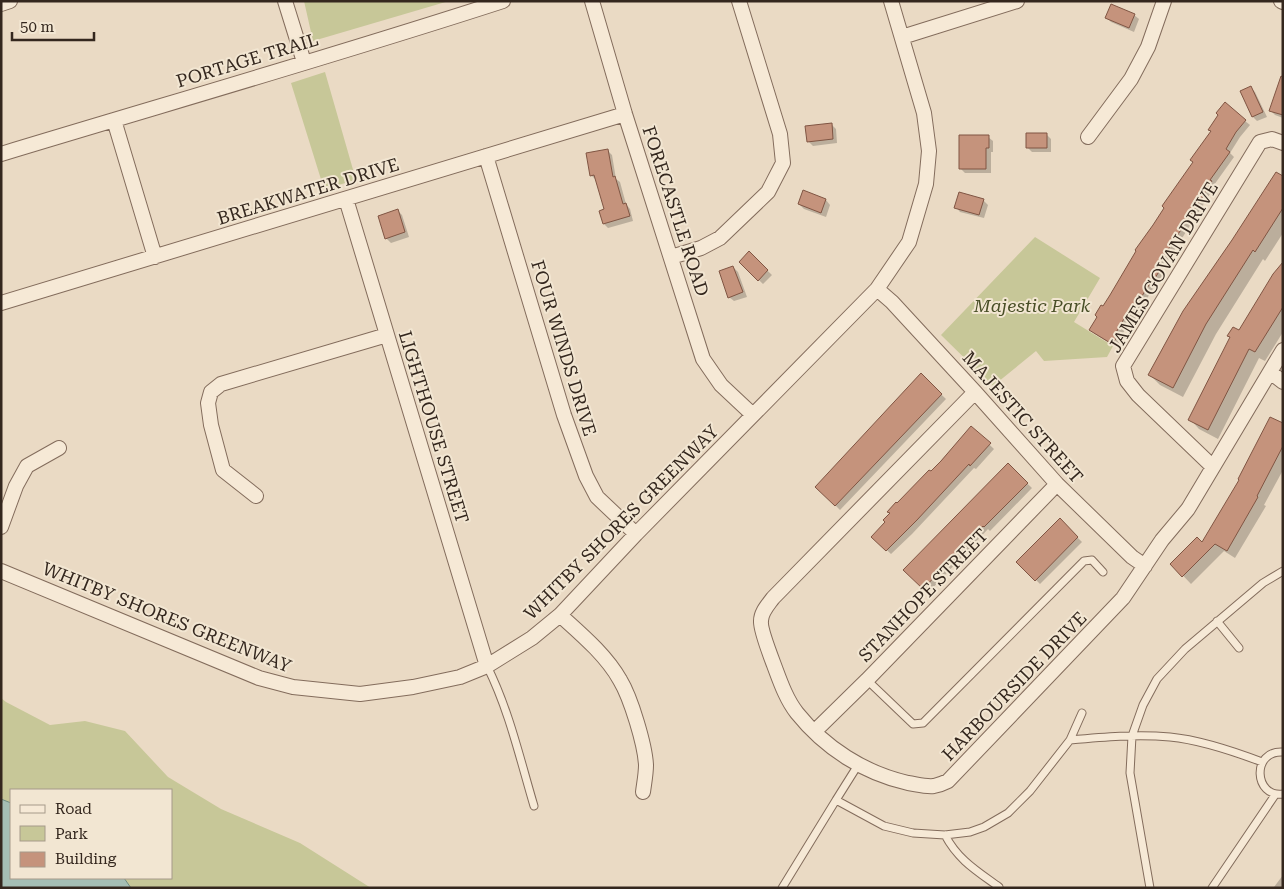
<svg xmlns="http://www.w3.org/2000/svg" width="1284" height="889" font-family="'Roboto Serif',serif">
	<rect width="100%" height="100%" fill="#eadac4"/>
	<!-- green -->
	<path fill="#c7c798" d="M304 1H449L313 41Z
		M325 72 356 180 324 189 291 83Z
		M1035 237 1100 278 1074 322 1113 346 1107 357 1044 361 1036 351 993 386 941 335Z
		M1 698 6 702 50 725 85 721 125 731 168 777 221 809 300 843 371 888H131L124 878H171V790H11V803L1 799Z"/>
	<!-- water -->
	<path fill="#a5beb4" stroke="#6d8b80" d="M1 799 11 803V878H124L131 888H1Z"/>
	<!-- shadow -->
	<path fill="#0003" d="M1134 15 1139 19 1134 32 1111 22 1106 17Z
		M1251 88 1255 92 1267 117 1257 121 1253 117 1241 92Z
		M1283 94V118L1275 115 1271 111Z
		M1245 121 1250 125 1240 137 1230 153 1234 157 1214 185 1215 186 1160 273 1164 276 1160 281 1158 280 1135 319 1130 322 1118 341 1120 343 1117 348 1095 334 1090 330 1138 251Z
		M831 124 836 129 837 143 813 146 808 141Z
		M1046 134 1051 139V152H1032L1027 147Z
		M988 137 993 141V152H991V173H965L960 168Z
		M607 150 612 155 616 179 620 182 626 204 630 209 633 221 608 228 604 224 606 210 596 180 591 175Z
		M1283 177V233L1265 261 1263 259 1216 334 1183 397 1160 385 1150 375Z
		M826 200 830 205 826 217 804 209 799 204Z
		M983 200 988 205 984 218 960 212 956 207Z
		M398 211 402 215 409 237 391 243 386 238Z
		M749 253 772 275 763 284 740 262Z
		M1283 263V332L1265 361 1259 358 1218 439 1199 429 1190 419Z
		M733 267 738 272 747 297 734 301 729 297Z
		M921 375 946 399 840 510 817 487Z
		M1283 424V470L1264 505 1266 506 1235 558 1224 551 1191 584 1172 564 1202 544Z
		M971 427 994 449 976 469 974 468 912 534 891 554 873 537Z
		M1008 465 1032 488 990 531 988 529 929 592 905 570Z
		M1060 520 1082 542 1040 584 1018 562Z
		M1283 875V888H1274V887Z"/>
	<!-- building -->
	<path fill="#c5937c" stroke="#805543" d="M1111 4 1135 14 1129 28 1105 18Z
		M1281 76 1283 77V115L1269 111Z
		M1251 86 1263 112 1252 117 1240 91Z
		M1225 102 1246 120 1236 132 1226 149 1230 152 1210 180 1212 181 1203 196 1156 268 1160 270 1155 278 1154 277 1130 315 1125 317 1114 336 1117 337 1112 344 1089 330 1097 317 1095 315 1101 305 1103 306 1110 295 1136 251 1135 250 1153 225 1164 208 1162 206 1193 162 1190 160 1211 131 1208 130 1218 115 1216 113Z
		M832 123 833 139 807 142 805 126Z
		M1026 133H1047V148H1026Z
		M959 135H989V148H986V169H959Z
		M608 149 613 177 615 176 623 204 626 203 630 216 603 224 599 211 604 209 594 175 590 176 586 153Z
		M1276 172 1283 176V208L1255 252 1253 250 1206 324 1173 388 1148 375 1183 311 1232 240Z
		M803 190 826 199 821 213 798 204Z
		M959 192 984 199 979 215 954 208Z
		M398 209 405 232 385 239 378 216Z
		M749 251 768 270 758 281 739 262Z
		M1283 262V307L1255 352 1249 349 1208 430 1188 420 1230 337 1227 336 1233 327 1239 330 1273 274Z
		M733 266 743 292 728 298 719 271Z
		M921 373 942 394 835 506 815 487Z
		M1270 417 1283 423V446L1257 496 1258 497 1227 551 1215 544 1182 577 1170 564 1197 537 1202 542 1239 480 1238 479Z
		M971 426 991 443 970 466 969 464 917 520 886 551 871 537 885 522 883 520 890 513 887 512 896 502 897 503 929 470 931 471 941 461Z
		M1008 463 1028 483 984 527 983 526 923 589 903 570Z
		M1060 518 1078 537 1035 581 1016 562Z"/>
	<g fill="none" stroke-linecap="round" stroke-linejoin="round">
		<defs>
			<path id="service" d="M1217 621 1239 648
				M487 666C509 710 520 759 534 806
				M867 680 913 724 923 723 1084 561 1092 560 1103 572
				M1070 740C1103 737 1137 734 1170 737 1201 740 1233 751 1262 762
				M1283 752C1251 750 1254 798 1283 794
				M836 800 858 765
				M945 835C958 860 977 871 999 887
				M782 888 836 800 884 826 913 833 945 835 970 832 984 827 1008 813 1030 791 1070 740 1082 713
				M1150 888 1130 773 1132 736 1143 705 1157 679 1185 649 1263 583 1283 571
				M1212 888 1275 795"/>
			<path id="minor" d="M285 1 304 62
				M592 1 625 114 703 359 721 385 753 415
				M1281 1 1283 2
				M1 4 10 1
				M902 37 1017 1
				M114 120 155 257
				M1088 137 1131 79 1148 47 1164 1
				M1 154C169 103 337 55 503 1
				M486 156 564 415 586 476 597 497 636 534
				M346 199 487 666
				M671 257 701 248 720 238 768 192 783 163 780 134 739 1
				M877 289 892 302 975 392 1057 484 1132 557 1145 566
				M1 303 625 114
				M1270 372 1283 382
				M975 392 773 598C768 605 761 612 761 621 760 629 771 657 774 665 780 681 786 699 797 713 825 748 864 773 908 783 916 784 925 787 934 786 939 785 944 783 948 781L1123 598 1162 540 1188 509 1283 350
				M1213 467 1138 395 1127 381 1123 366 1260 142 1272 139 1283 143
				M256 496 223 470 211 425 208 403 211 392 221 384 387 335
				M1 527 16 486 27 466 59 448
				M1 571 259 678 293 687 360 694 413 687 460 677 487 666 532 638 560 615 636 534 877 289 909 242 926 184 929 151 924 113 891 1
				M560 615C581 634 606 655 620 680 631 698 645 745 646 765 646 774 644 784 643 792
				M815 731 867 680 1057 484"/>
		</defs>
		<!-- service casing -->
		<use href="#service" stroke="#836c5c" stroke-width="9"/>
		<!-- minor casing -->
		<use href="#minor" stroke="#836c5c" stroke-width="16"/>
		<!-- service -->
		<use href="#service" stroke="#f6e9d6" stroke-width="7"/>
		<!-- minor -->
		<use href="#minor" stroke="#f6e9d6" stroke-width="14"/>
	</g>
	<g text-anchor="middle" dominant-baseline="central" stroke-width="4" stroke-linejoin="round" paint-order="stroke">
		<!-- street labels -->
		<g font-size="18" fill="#34271e" stroke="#f2e6d2">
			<text transform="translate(247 60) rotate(-17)">PORTAGE TRAIL</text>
			<text transform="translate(308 191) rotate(-17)">BREAKWATER DRIVE</text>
			<text transform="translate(676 211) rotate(72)">FORECASTLE ROAD</text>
			<text transform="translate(1163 267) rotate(-59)">JAMES GOVAN DRIVE</text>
			<text transform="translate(564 348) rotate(73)">FOUR WINDS DRIVE</text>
			<text transform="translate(1023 417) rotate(48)">MAJESTIC STREET</text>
			<text transform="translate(434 427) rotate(73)">LIGHTHOUSE STREET</text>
			<text transform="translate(621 522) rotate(-45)">WHITBY SHORES GREENWAY</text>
			<text transform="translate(923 595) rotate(-46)">STANHOPE STREET</text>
			<text transform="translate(167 617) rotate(22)">WHITBY SHORES GREENWAY</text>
			<text transform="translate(1014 686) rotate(-46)">HARBOURSIDE DRIVE</text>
		</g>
		<!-- park labels -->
		<g font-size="18" font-style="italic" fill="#494f27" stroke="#f2e6d2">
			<text x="1032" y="305">Majestic Park</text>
		</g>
	</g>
	<!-- border -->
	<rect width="1284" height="889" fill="none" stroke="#34271e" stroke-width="5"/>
	<!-- legend -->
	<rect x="10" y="789" width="162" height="90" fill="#f2e6d2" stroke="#a69a8a"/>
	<rect x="20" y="805" width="25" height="8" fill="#f6e9d6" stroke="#a69a8a"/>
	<text x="55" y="814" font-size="15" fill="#34271e">Road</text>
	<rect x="20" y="826" width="25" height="15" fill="#c7c798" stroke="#a69a8a"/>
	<text x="55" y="839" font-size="15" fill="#34271e">Park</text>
	<rect x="20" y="852" width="25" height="15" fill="#c5937c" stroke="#a69a8a"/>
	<text x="55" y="864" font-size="15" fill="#34271e">Building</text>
	<!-- scale -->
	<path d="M12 32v8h82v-8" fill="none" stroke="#34271e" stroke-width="2.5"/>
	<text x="20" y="32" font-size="15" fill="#34271e" stroke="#f2e6d2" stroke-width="4" paint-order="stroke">50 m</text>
</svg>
